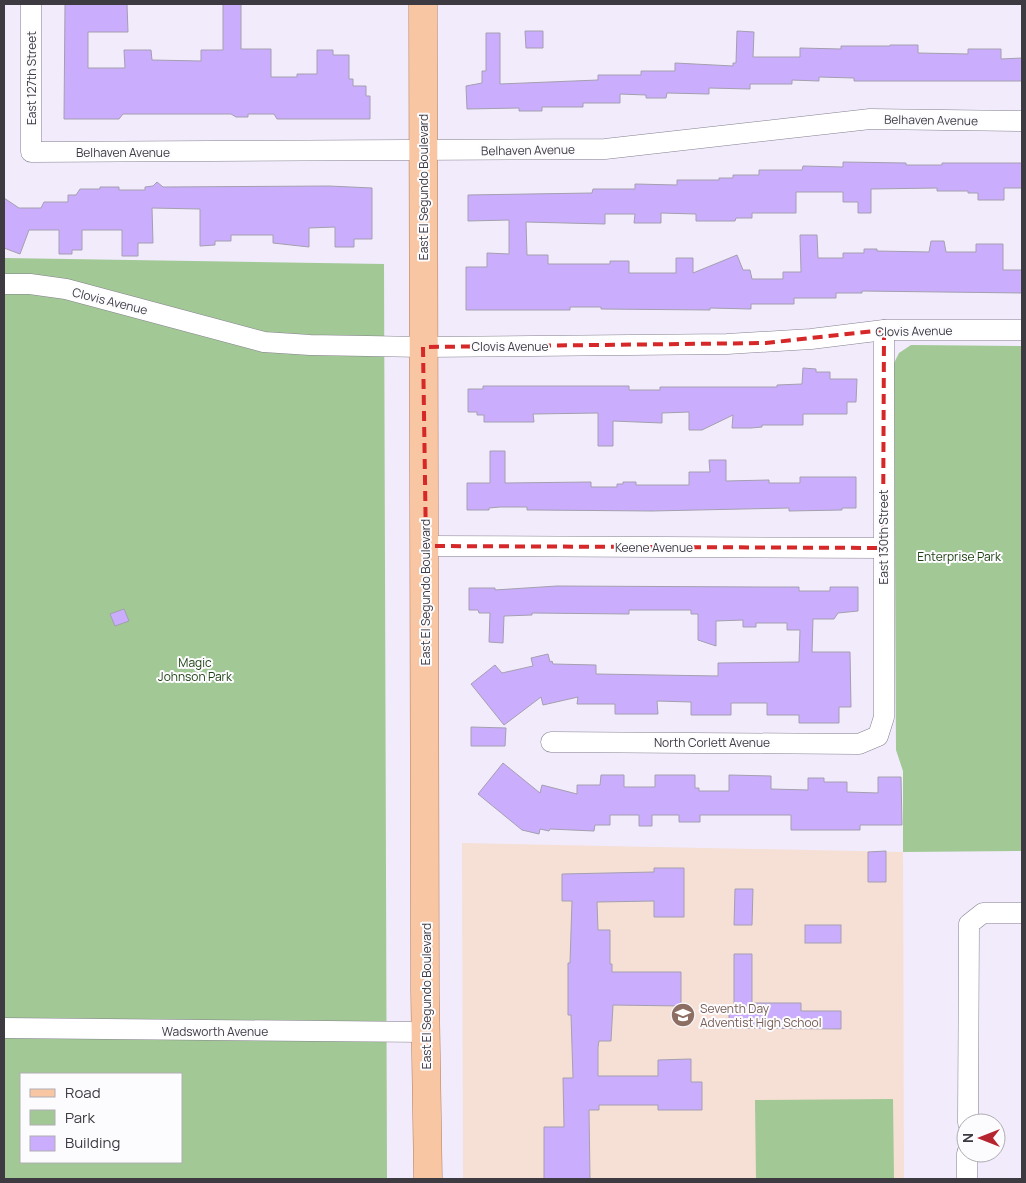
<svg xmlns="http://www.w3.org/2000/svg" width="1026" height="1183" font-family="Manrope,sans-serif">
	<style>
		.education { fill: #f6dfd4 }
		.green { fill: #a1c895; fill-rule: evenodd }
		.building { fill: #caaefd; stroke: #a49faf }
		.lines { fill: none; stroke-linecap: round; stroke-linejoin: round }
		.minor-casing { stroke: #85808f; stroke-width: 21 }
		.primary-casing { stroke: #b37d59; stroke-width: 29 }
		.minor { stroke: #fff; stroke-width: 20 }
		.primary { stroke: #f8c6a3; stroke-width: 28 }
		.marked { fill: none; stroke: #d62828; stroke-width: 4; stroke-dasharray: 10 6; stroke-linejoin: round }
		.labels { text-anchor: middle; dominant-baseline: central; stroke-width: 4; stroke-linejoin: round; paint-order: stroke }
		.street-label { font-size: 12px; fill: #3d3b41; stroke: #fcfbfe }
		.park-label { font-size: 12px; fill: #1b3f0e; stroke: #fcfbfe }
		.education-label { font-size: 12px; fill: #785e54; stroke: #fcfbfe; text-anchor: start }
	</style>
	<rect width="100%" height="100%" fill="#f1ebfc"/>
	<path class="education" d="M462,843L903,852L904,1179H463Z"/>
	<g class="green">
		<path d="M4,258L384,264L387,1179H4ZM21,1074H181V1162H21Z"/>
		<path d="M911,345L1022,346V851L903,852V771L896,750L894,363L899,353Z"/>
		<path d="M893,1099L894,1179H756L755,1100Z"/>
	</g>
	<g class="building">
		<path d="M65,4H127L128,32H88V68H125L124,50H151L152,60L201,61V50H223V4H241V49H271V77H297V74H317V50H333V55H349V79H353V86H366V96H370V119H277L274,114H248V117H236L231,114H123L119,119H64Z"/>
		<path d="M525,31H543V48H526Z"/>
		<path d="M737,31L754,32L753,57H800V48L841,49V46H890V45H918V53L968,54V49H1001V59L1022,58V81H854V78L819,77V81L792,80V84H750V89L709,88V94L667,93L666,98H646V95L620,94V103H583V107H542V111H519V108L467,109L466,86L482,83V71H486V33H500V84L598,80V75H641V71H675V63L733,66V63H736Z"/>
		<path d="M843,162L906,163V165H942V163H1022V188H1004V200H978V193H968V191H937V188L871,189V213H858V202H843V192H796V213H752V218H736L735,221H696V214L661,213V223H634L635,214H605V224L526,222L527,255H548V264H610V261H629V273H676V258H693V273L737,255L743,270H750L752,279H783V272H801L800,235H817L818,258H843V253H864V249H877V251L929,252L931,241H944L946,252H976V244H1003V270H1022V293L862,291V293H836V298H794V304H751V309L710,308V310L601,309V307H570V310H466V267H487V253L509,254V220L468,221V195L592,193L593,189H635V184L677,185V180H719V178H733V175H759V170H802L803,166L843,167Z"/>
		<path d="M157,182L163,187L329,186L372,188V239H354V247H335V227L309,228V247L273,243V235H231V241H215V245L200,246V209L152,208L153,243H138V256H122V230H82V250H72V254H59V230H29L20,254L4,248V198L19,208H41L44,202H68V195H76L80,189H100V187H119V190H145V187L153,186Z"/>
		<path d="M803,368L816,369V372H830V379H857L856,402H847V414H803V425H762V427L751,428H732L733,415L702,430H689V412L662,413V423L613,421V446H598V413L533,414L534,422H484V415H477V412H468V389H483V386H629V390H660V387H777V385L802,384Z"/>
		<path d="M490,451H505V483L591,482V487H617V484H623V482H636V485H689V472H710L709,460H726V481L769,480V483H800V477H856V508H842V510L789,511V508L652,511L536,510H527V507H500L489,508V510H467V483H490Z"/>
		<path d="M557,586L761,587H799V591H830V587H858V611L838,613L834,619H813L812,652H850L851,707H839V723H799V715H767V703H731V715H691V702L657,701L658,714H615V704H577L578,697L543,705L541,697L504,725L471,684L495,665L502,673L533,666L531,658L548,654L550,662L552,661L553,664L596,665V674L718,676V663L799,662L800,630H787V623H756V627H743V620L716,621V646L698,640V614H691V610H629V614L532,613V615L504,616L503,643L489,642L490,613H479L478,610H469V588H495V590Z"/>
		<path d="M124,609L129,621L115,626L110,614Z"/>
		<path d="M471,727L506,728L505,746H471Z"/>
		<path d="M503,763L540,793L542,785L577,794V785H600L601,775H624V787H655V775H695V788H699V791H729V775L771,776V789L808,790V778H824V782H847V792L878,793V777H901L902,825H860V830H791V815H700V822H679V815H652V826H639V815H610V825H595L594,831L550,829L549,831L540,829L539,834L522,830L478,794Z"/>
		<path d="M886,851V882H868V852Z"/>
		<path d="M654,868H684V917H654V901L597,902L598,930H610V964H612V972H681V1006L613,1005L611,1041H599L598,1047V1076H658V1060L691,1059V1082H702V1110H658V1105H599V1110H589L590,1179H544V1127H564L563,1078H573L571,1015H568V963H570L572,901H562V874L654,872Z"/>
		<path d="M735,889H753L752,925H734Z"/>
		<rect x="805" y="925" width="36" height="18"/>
		<path d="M734,954H752V1003H801V1011H841V1029L729,1028V1010H734Z"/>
	</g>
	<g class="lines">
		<g class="minor-casing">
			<g id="minor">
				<path d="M31,4V152L605,149L870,119L1022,121"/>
				<path d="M4,284H30L66,289L264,342L310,345L423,347L727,344L811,339L884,330H1022"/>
				<path d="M426,546L883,548"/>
				<path d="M551,742L859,744L878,736L884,717V330"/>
				<path d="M4,1028L425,1032"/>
				<path d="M968,1123L969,924L983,913H1022"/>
				<path d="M967,1179V1153"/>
			</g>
		</g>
		<g class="primary-casing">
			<path id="primary" d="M423,4L425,992L428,1179"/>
		</g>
		<use href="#minor" class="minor"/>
		<use href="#primary" class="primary"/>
	</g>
	<path class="marked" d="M884,330L883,548L426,546L423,347L766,343Z"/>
	<defs>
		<g id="school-disc" transform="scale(1.25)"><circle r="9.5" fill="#8d6e63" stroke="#fcfbfe"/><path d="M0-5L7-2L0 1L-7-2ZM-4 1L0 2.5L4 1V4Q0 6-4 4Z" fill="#fff"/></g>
	</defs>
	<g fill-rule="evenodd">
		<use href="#school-disc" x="683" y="1015"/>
	</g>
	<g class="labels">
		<g class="street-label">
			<text transform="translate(31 78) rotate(-90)">East 127th Street</text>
			<text transform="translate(931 120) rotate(1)">Belhaven Avenue</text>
			<text transform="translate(528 150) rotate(-1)">Belhaven Avenue</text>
			<text x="123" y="152">Belhaven Avenue</text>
			<text transform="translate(423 187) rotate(-90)">East El Segundo Boulevard</text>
			<text transform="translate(110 301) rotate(14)">Clovis Avenue</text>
			<text transform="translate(914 331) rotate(-1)">Clovis Avenue</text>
			<text x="510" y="346">Clovis Avenue</text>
			<text transform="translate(883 537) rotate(-90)">East 130th Street</text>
			<text x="654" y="547">Keene Avenue</text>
			<text transform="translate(425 592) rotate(-90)">East El Segundo Boulevard</text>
			<text x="712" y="742">North Corlett Avenue</text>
			<text transform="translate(426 996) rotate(-90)">East El Segundo Boulevard</text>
			<text x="215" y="1031">Wadsworth Avenue</text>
		</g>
		<g class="park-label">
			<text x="959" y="556">Enterprise Park</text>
			<text x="195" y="662">Magic<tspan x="195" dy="14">Johnson Park</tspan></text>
		</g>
		<g class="education-label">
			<text x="700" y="1008">Seventh Day<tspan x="700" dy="14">Adventist High School</tspan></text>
		</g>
	</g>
	<rect width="1026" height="1183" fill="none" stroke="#3d3b41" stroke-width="10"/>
	<rect x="20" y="1073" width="162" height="90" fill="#fcfbfe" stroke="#b0aeb2"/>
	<rect x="30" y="1089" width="25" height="8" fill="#f8c6a3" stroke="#b0aeb2"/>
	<text x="65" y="1098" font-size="15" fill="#3d3b41">Road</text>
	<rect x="30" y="1110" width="25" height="15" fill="#a1c895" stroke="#b0aeb2"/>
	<text x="65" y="1123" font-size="15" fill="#3d3b41">Park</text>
	<rect x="30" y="1136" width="25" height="15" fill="#caaefd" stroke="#b0aeb2"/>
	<text x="65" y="1148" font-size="15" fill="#3d3b41">Building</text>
	<g transform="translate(981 1138) rotate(270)"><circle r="24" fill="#fcfbfe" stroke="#b0aeb2"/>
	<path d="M0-4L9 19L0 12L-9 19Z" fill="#b6252f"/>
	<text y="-8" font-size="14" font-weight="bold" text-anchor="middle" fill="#3d3b41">N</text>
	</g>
</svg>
